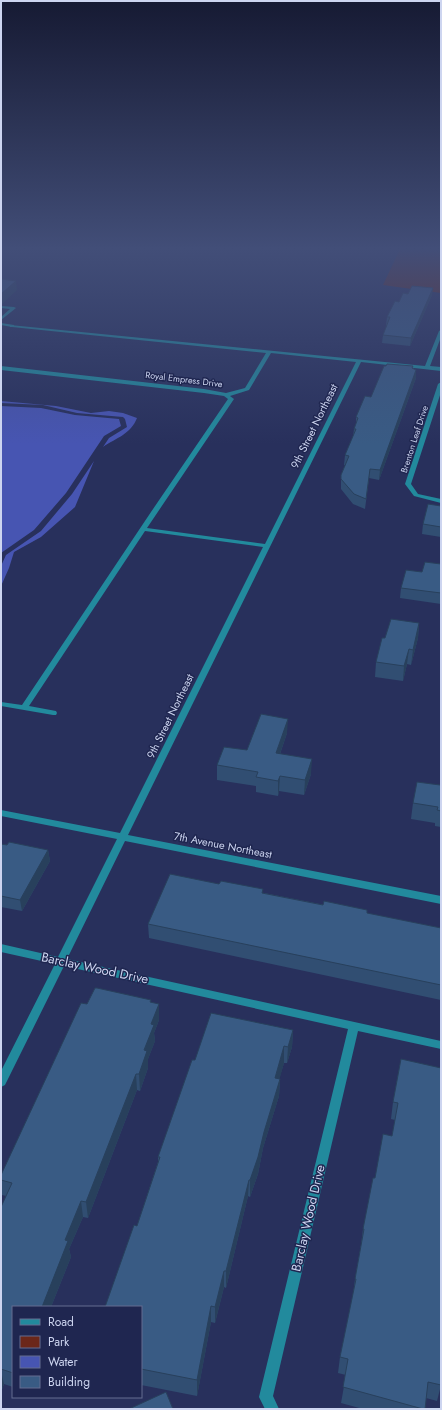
<svg xmlns="http://www.w3.org/2000/svg" width="442" height="1410" font-family="Jost,sans-serif">
	<style>
		.green { fill: #6b271a }
		.water { fill: #4755b2 }
		.lines { fill: none; stroke-linecap: round; stroke-linejoin: round }
		.lane { fill: #228a9d; fill-rule: evenodd }
		.street { fill: #228a9d; fill-rule: evenodd }
		.wall { fill: #314e72 }
		.shaded-wall { fill: #28405c }
		.building { fill: #395b84; stroke: #28405c }
		.labels { text-anchor: middle; dominant-baseline: central; stroke-width: 3; stroke-linejoin: round; paint-order: stroke }
		.far-street-label { font-size: 9px; fill: #cdd5f0; stroke: #1f2650 }
		.street-label { font-size: 11px; fill: #cdd5f0; stroke: #1f2650 }
		.near-street-label { font-size: 13px; fill: #cdd5f0; stroke: #1f2650 }
	</style>
	<rect width="100%" height="100%" fill="#28305c"/>
	<path class="green" d="M401,247H441V293L383,285Z"/>
	<g class="water">
		<path d="M1,401L56,406L91,413L109,411L123,413L137,418C131,434 116,438 103,447L109,438L127,427L125,419L123,417L77,413L43,405L1,403Z"/>
		<path d="M1,406L41,408L75,415L119,419L121,426L104,436L66,493L34,530L1,553Z"/>
		<path d="M94,461L75,507L41,537L14,552L9,568L1,586V566L6,555L41,531L72,494Z"/>
	</g>
	<g class="lines">
		<g class="lane">
			<path d="M1,306L14,307L16,308L1,320V317L10,309L1,308Z"/>
			<path d="M1,323L14,325V326L12,327L1,325Z"/>
		</g>
		<g class="street">
			<path d="M10,325L425,366L439,331L441,330V337L430,366L441,367V371L361,362L128,835L441,896V904L125,841L67,959L441,1041V1049L358,1031L273,1396L279,1409H265L259,1397L348,1029L64,966L5,1085L1,1087V1071L55,964L1,952V944L58,957L117,839L1,816V810L120,833L263,547L145,531L29,706L56,711L57,713L56,715H53L1,706V702L22,705L151,512L228,399L224,396L204,393L1,370V366L204,389L226,393L245,388L266,353L12,327H10ZM271,353L356,362L265,544L147,528L234,399L230,396L249,390Z"/>
			<path d="M441,382V392L411,484L418,494L441,499V503L414,496L405,484L438,384Z"/>
		</g>
	</g>
	<g class="wall">
		<path d="M432,295L410,346L382,343L383,335L387,325H386L387,317L399,302Z"/>
		<path d="M413,368L416,370V378L379,480L369,478L365,509L353,504L341,489V475L345,465H344L345,455L353,437L354,429L356,424V417L371,397Z"/>
		<path d="M441,506V537L422,534L423,524Z"/>
		<path d="M441,564V604L400,598L401,588L422,572Z"/>
		<path d="M419,623L418,638L411,665L407,664L403,681L375,677L376,662L385,638Z"/>
		<path d="M287,733L280,754L311,774L304,795L279,791L278,796L256,792V786L217,780V765Z"/>
		<path d="M441,781V827L435,826V823L411,819L413,803L440,785Z"/>
		<path d="M1,844L48,850L50,861L22,911L1,907Z"/>
		<path d="M219,884L441,928V1000L149,938L148,924Z"/>
		<path d="M151,1000V1002L159,1020L154,1033L155,1041L148,1059V1068L140,1091L137,1090L88,1218L83,1217L69,1249L71,1257L51,1307H13V1387L4,1384L1,1392V1207L6,1196L2,1195L1,1189V1175L87,1004Z"/>
		<path d="M293,1030L292,1047L287,1063H284L279,1079H280L279,1096L263,1148L258,1174L250,1197L248,1196L226,1288L224,1287L215,1323L211,1322L197,1396L141,1385V1307L137,1226L158,1162V1157L195,1060Z"/>
		<path d="M401,1059L441,1385L437,1401L426,1398L425,1409H363L341,1403L346,1375L338,1373L340,1357L353,1295L355,1279L361,1245L363,1229L375,1178L392,1136L395,1120L391,1119L393,1102Z"/>
	</g>
	<g class="shaded-wall">
		<path d="M16,281L17,290L1,305V294Z"/>
		<path d="M433,288L432,295L410,346L411,338Z"/>
		<path d="M416,370V378L379,480L380,470Z"/>
		<path d="M419,623L418,638L411,665L413,650Z"/>
		<path d="M409,649L407,664L403,681L404,666Z"/>
		<path d="M288,719L287,733L275,768L276,753Z"/>
		<path d="M312,759L311,774L304,795L305,780Z"/>
		<path d="M280,776L279,791L278,796V781Z"/>
		<path d="M48,850L50,861L22,911L20,900Z"/>
		<path d="M159,1004V1020L154,1033L155,1041L148,1059V1068L140,1091L139,1074L151,1024Z"/>
		<path d="M293,1030L292,1047L287,1063L288,1047Z"/>
		<path d="M284,1046V1063L275,1095V1078Z"/>
		<path d="M136,1074L137,1090L88,1218L86,1202Z"/>
		<path d="M280,1079L279,1096L263,1148L258,1174L250,1197V1180L264,1132Z"/>
		<path d="M249,1180L248,1196L226,1288V1271Z"/>
		<path d="M81,1201L83,1217L69,1249L71,1257L51,1307H42L65,1240Z"/>
		<path d="M224,1271V1287L215,1323V1307Z"/>
		<path d="M211,1306V1322L197,1396V1380Z"/>
		<path d="M1,1371L4,1384L1,1392Z"/>
	</g>
	<g class="building">
		<path d="M1,279L16,281L1,294Z"/>
		<path d="M412,286L433,288L411,338L383,335L390,317H387L395,301L399,302L403,293L408,294Z"/>
		<path d="M387,364L413,366L412,368L416,370L380,470L370,469L366,499L354,494L341,479V475L349,456L345,455L356,429H354L358,418L356,417L365,396L371,397L384,366H386Z"/>
		<path d="M428,504L441,506V527L423,524Z"/>
		<path d="M425,562L441,564V593L401,588L406,570L422,572Z"/>
		<path d="M391,619L419,623L413,650L409,649L404,666L376,662L382,638H385Z"/>
		<path d="M261,714L288,719L276,753L312,759L305,780L280,776L278,781L256,777L258,772L217,765L224,747L247,750Z"/>
		<path d="M441,781V811L437,810L438,807L413,803L417,782L440,785Z"/>
		<path d="M9,842L48,850L20,900L1,896V844L7,845Z"/>
		<path d="M170,874L219,884L221,881L263,889L262,893L323,905L324,901L367,910V913L441,928V985L148,924Z"/>
		<path d="M95,988H97L151,1000L150,1002L159,1004L151,1024L154,1025L144,1050L147,1051L139,1074H136L86,1202L81,1201L65,1240L68,1241L42,1307H13V1373L1,1369V1207L12,1183L1,1180V1175L81,1003L87,1004Z"/>
		<path d="M211,1013L293,1030L288,1047L284,1046L275,1078L280,1079L264,1132L258,1157L250,1180H249L226,1271H224L215,1307L211,1306L197,1380L141,1369V1307H105L134,1225L137,1226L160,1157H158L192,1060H195Z"/>
		<path d="M401,1059L441,1068V1385L428,1382L425,1409H423L343,1387L348,1359L340,1357L356,1279H355L364,1229H363L373,1178H375L383,1134L392,1136L398,1103L393,1102Z"/>
		<path d="M166,1392L173,1409H129Z"/>
	</g>
	<linearGradient id="sky" x2="0" y2="1"><stop stop-color="#161a33"/><stop offset="0.56" stop-color="#424e78"/><stop offset="1" stop-color="#424e78" stop-opacity="0"/></linearGradient>
	<rect width="442" height="444" fill="url(#sky)"/>
	<g class="labels">
		<g class="far-street-label">
			<text transform="translate(184 379) rotate(7)">Royal Empress Drive</text>
			<text transform="translate(414 439) rotate(-72)">Brenton Leaf Drive</text>
		</g>
		<g class="street-label">
			<text transform="translate(314 426) rotate(-64)">9th Street Northeast</text>
			<text transform="translate(170 716) rotate(-64)">9th Street Northeast</text>
			<text transform="translate(223 845) rotate(11)">7th Avenue Northeast</text>
		</g>
		<g class="near-street-label">
			<text transform="translate(95 968) rotate(12)">Barclay Wood Drive</text>
			<text transform="translate(308 1218) rotate(-77)">Barclay Wood Drive</text>
		</g>
	</g>
	<rect width="442" height="1410" fill="none" stroke="#cdd5f0" stroke-width="4"/>
	<rect x="12" y="1306" width="130" height="92" fill="#1f2650" stroke="#656c90"/>
	<rect x="20" y="1319" width="20" height="6" fill="#228a9d" stroke="#656c90"/>
	<text x="48" y="1326" font-size="12" fill="#cdd5f0">Road</text>
	<rect x="20" y="1336" width="20" height="12" fill="#6b271a" stroke="#656c90"/>
	<text x="48" y="1346" font-size="12" fill="#cdd5f0">Park</text>
	<rect x="20" y="1356" width="20" height="12" fill="#4755b2" stroke="#656c90"/>
	<text x="48" y="1366" font-size="12" fill="#cdd5f0">Water</text>
	<rect x="20" y="1376" width="20" height="12" fill="#395b84" stroke="#656c90"/>
	<text x="48" y="1386" font-size="12" fill="#cdd5f0">Building</text>
</svg>
